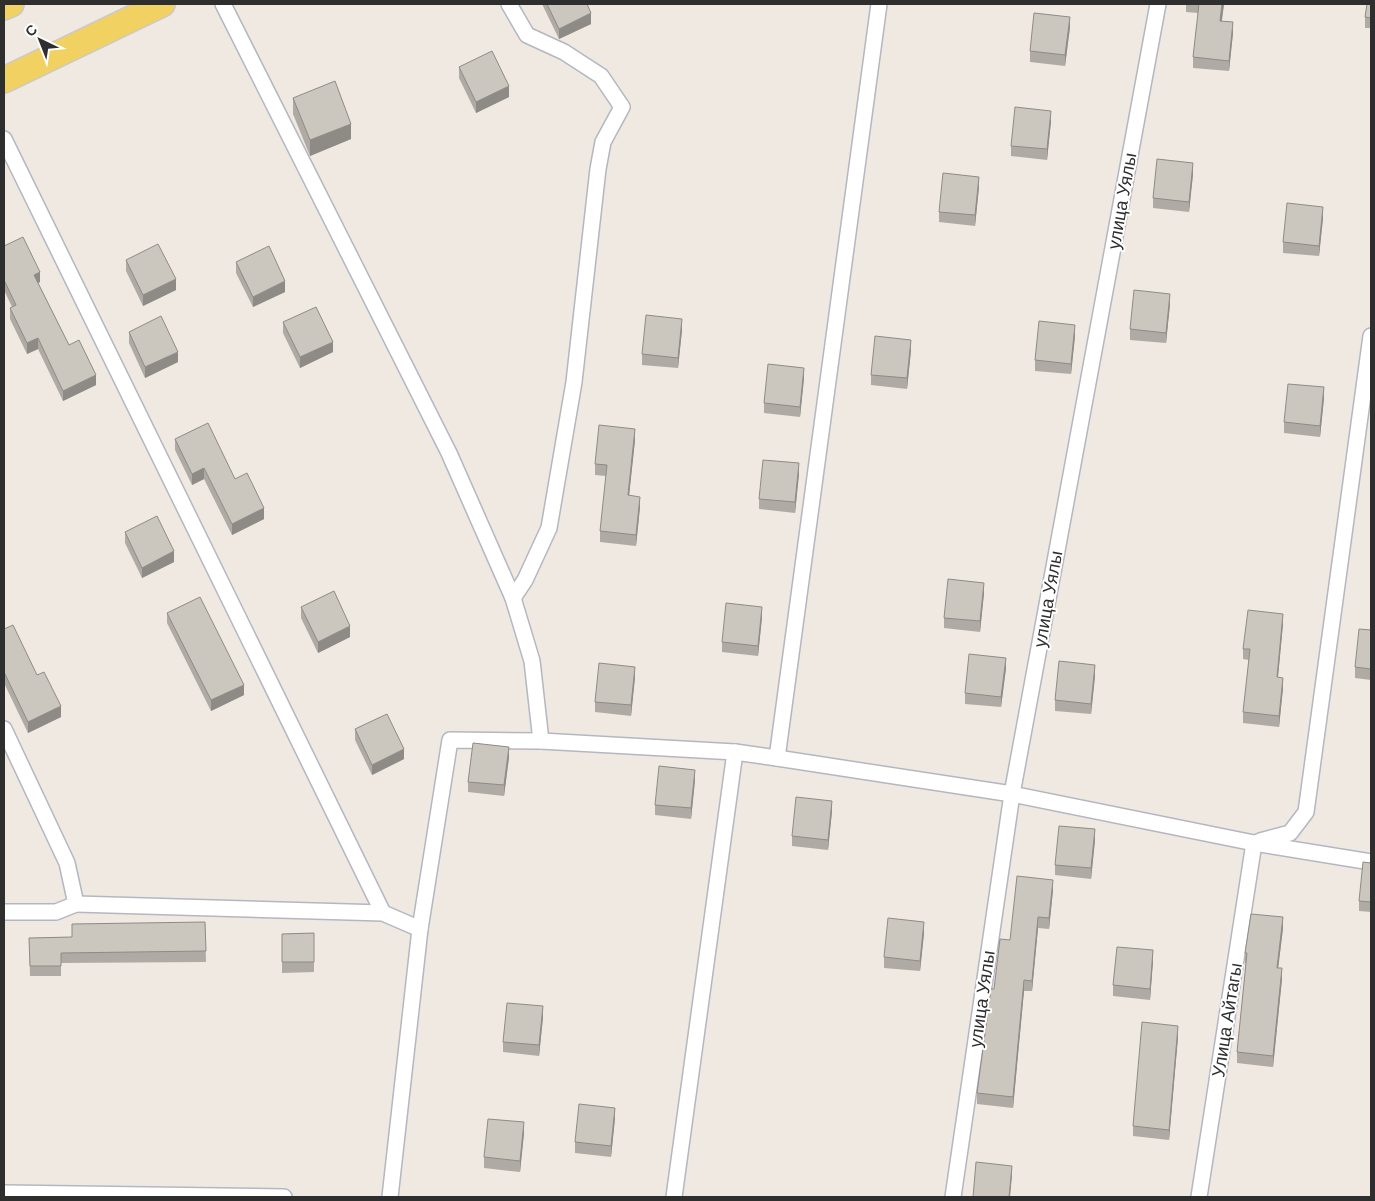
<svg xmlns="http://www.w3.org/2000/svg" width="1375" height="1201" font-family="'DM Sans',sans-serif">
	<style>
		.lines { fill: none; stroke-linecap: round; stroke-linejoin: round }
		.minor-casing { stroke: #b4b7c1; stroke-width: 18 }
		.primary-casing { stroke: #c9c9c9; stroke-width: 28 }
		.minor { stroke: #fff; stroke-width: 15 }
		.primary { stroke: #f2d163; stroke-width: 25 }
		.wall { fill: #afaba4 }
		.shaded-wall { fill: #8e8b86 }
		.building { fill: #cbc7bf; stroke: #8e8b86 }
		.labels { text-anchor: middle; dominant-baseline: central; stroke-width: 4; stroke-linejoin: round; paint-order: stroke }
		.street-label { font-size: 18px; fill: #2e2e2e; stroke: #fff }
	</style>
	<rect width="100%" height="100%" fill="#efe9e1"/>
	<g class="lines">
		<g class="minor-casing">
			<g id="minor">
				<path d="M223,4L449,453L513,598L532,661L541,741"/>
				<path d="M509,4L527,35L564,52L601,76L622,107L603,142L598,169L574,382L549,528L525,580L513,598"/>
				<path d="M4,139L383,913"/>
				<path d="M4,729L67,863L76,904L56,912H4"/>
				<path d="M777,758L879,4"/>
				<path d="M1260,841L1290,833L1306,812L1371,336"/>
				<path d="M76,904L383,913L420,929"/>
				<path d="M4,1193L284,1197"/>
				<path d="M390,1197L420,929L450,740L541,741L735,752L777,758L1012,794L1254,843L1371,862"/>
				<path d="M674,1197L735,752"/>
				<path d="M953,1197L1012,794L1158,4"/>
				<path d="M1199,1197L1254,843"/>
			</g>
		</g>
		<g class="primary-casing">
			<g id="primary">
				<path d="M4,7L11,4"/>
				<path d="M4,80L162,4"/>
			</g>
		</g>
		<use href="#minor" class="minor"/>
		<use href="#primary" class="primary"/>
	</g>
	<g class="wall">
		<path d="M542,4H587L591,24L559,39Z"/>
		<path d="M1186,4H1224L1222,21L1233,33L1229,71L1193,68V57L1198,13L1186,12Z"/>
		<path d="M1371,4V28H1365V17Z"/>
		<path d="M1070,27L1065,66L1030,62V51Z"/>
		<path d="M459,67L509,97L476,113L459,78Z"/>
		<path d="M293,98L351,139L310,156L293,114Z"/>
		<path d="M1051,121L1047,160L1011,156V146Z"/>
		<path d="M1193,174L1189,212L1153,208V198Z"/>
		<path d="M979,187L975,226L939,222V212Z"/>
		<path d="M1323,218L1319,256L1283,253V242Z"/>
		<path d="M4,246L40,282L38,283L69,345L96,385L63,401L38,349L27,354L10,319V308L12,307L4,290Z"/>
		<path d="M126,260L176,290L143,306L126,271Z"/>
		<path d="M236,262L285,292L253,307L236,273Z"/>
		<path d="M1170,304L1166,343L1130,340V329Z"/>
		<path d="M283,322L333,352L300,368L283,333Z"/>
		<path d="M682,330L678,368L642,365V354Z"/>
		<path d="M129,332L178,362L145,378L129,343Z"/>
		<path d="M1075,336L1071,374L1035,371V360Z"/>
		<path d="M911,350L907,389L871,385V375Z"/>
		<path d="M804,378L800,417L764,413V403Z"/>
		<path d="M1324,398L1320,437L1284,433V422Z"/>
		<path d="M175,439L235,479L264,519L232,535L204,479L192,485L175,450Z"/>
		<path d="M635,440L629,495L640,507L636,546L600,542V531L606,476L595,475V464Z"/>
		<path d="M799,474L795,513L759,509V499Z"/>
		<path d="M125,532L174,562L142,578L125,543Z"/>
		<path d="M984,593L980,632L944,628V618Z"/>
		<path d="M301,607L350,637L318,653L301,618Z"/>
		<path d="M167,613L244,695L211,711L167,623Z"/>
		<path d="M762,617L758,656L722,652V642Z"/>
		<path d="M1283,624L1278,677L1283,688L1279,727L1243,723V712L1249,660L1243,659V649Z"/>
		<path d="M4,629L37,675L61,717L28,733L4,683Z"/>
		<path d="M1371,630V680L1355,678V667Z"/>
		<path d="M1006,668L1001,707L965,704V693Z"/>
		<path d="M1095,676L1091,714L1055,711V700Z"/>
		<path d="M635,677L631,716L595,712V702Z"/>
		<path d="M355,729L404,759L372,775L355,740Z"/>
		<path d="M509,757L504,796L468,792V782Z"/>
		<path d="M695,780L691,819L655,815V805Z"/>
		<path d="M832,811L828,850L792,846V836Z"/>
		<path d="M1095,840L1091,879L1055,875V865Z"/>
		<path d="M1371,863V912L1359,911V901Z"/>
		<path d="M1053,890L1049,929L1038,928L1032,991H1024L1013,1108L977,1104V1093L994,989L1010,940Z"/>
		<path d="M205,922L206,962L61,963V976H30L29,938L72,937Z"/>
		<path d="M1283,928L1278,968L1282,979L1273,1067L1237,1063V1052L1246,963H1245V953Z"/>
		<path d="M314,933V972L282,973V934Z"/>
		<path d="M924,933L920,971L884,968V957Z"/>
		<path d="M1153,961L1150,1000L1113,996V985Z"/>
		<path d="M543,1017L539,1056L503,1052V1042Z"/>
		<path d="M1178,1037L1169,1140L1133,1136V1126Z"/>
		<path d="M615,1118L611,1157L575,1153V1142Z"/>
		<path d="M524,1133L520,1172L484,1168V1157Z"/>
	</g>
	<g class="shaded-wall">
		<path d="M1222,4H1224L1220,31V21Z"/>
		<path d="M591,13V24L559,39V29Z"/>
		<path d="M1070,17V27L1065,66V55Z"/>
		<path d="M1233,22V33L1229,71V61Z"/>
		<path d="M509,86V97L476,113V102Z"/>
		<path d="M1051,111V121L1047,160V149Z"/>
		<path d="M351,124V139L310,156V140Z"/>
		<path d="M1193,163V174L1189,212V202Z"/>
		<path d="M979,177V187L975,226V215Z"/>
		<path d="M1323,207V218L1319,256V246Z"/>
		<path d="M40,272V282L34,285V275Z"/>
		<path d="M176,279V290L143,306V295Z"/>
		<path d="M285,281V292L253,307V297Z"/>
		<path d="M1170,294V304L1166,343V333Z"/>
		<path d="M682,319V330L678,368V358Z"/>
		<path d="M1075,325V336L1071,374V364Z"/>
		<path d="M38,338V349L27,354V343Z"/>
		<path d="M911,340V350L907,389V378Z"/>
		<path d="M333,342V352L300,368V357Z"/>
		<path d="M178,352V362L145,378V367Z"/>
		<path d="M804,368V378L800,417V407Z"/>
		<path d="M96,375V385L63,401V391Z"/>
		<path d="M1324,387V398L1320,437V426Z"/>
		<path d="M635,429V440L628,506V495Z"/>
		<path d="M799,463V474L795,513V502Z"/>
		<path d="M204,468V479L192,485V474Z"/>
		<path d="M640,497V507L636,546V535Z"/>
		<path d="M264,508V519L232,535V524Z"/>
		<path d="M174,551V562L142,578V568Z"/>
		<path d="M984,583V593L980,632V621Z"/>
		<path d="M762,607V617L758,656V646Z"/>
		<path d="M1283,614V624L1277,687V677Z"/>
		<path d="M350,626V637L318,653V642Z"/>
		<path d="M1006,658V668L1001,707V697Z"/>
		<path d="M1095,665V676L1091,714V704Z"/>
		<path d="M635,667V677L631,716V705Z"/>
		<path d="M1283,678V688L1279,727V716Z"/>
		<path d="M244,685V695L211,711V700Z"/>
		<path d="M61,706V717L28,733V722Z"/>
		<path d="M509,747V757L504,796V785Z"/>
		<path d="M404,749V759L372,775V765Z"/>
		<path d="M695,770V780L691,819V808Z"/>
		<path d="M832,801V811L828,850V840Z"/>
		<path d="M1095,829V840L1091,879V868Z"/>
		<path d="M1053,880V890L1049,929V918Z"/>
		<path d="M1038,917V928L1032,991V981Z"/>
		<path d="M1283,917V928L1277,978V968Z"/>
		<path d="M924,922V933L920,971V961Z"/>
		<path d="M1153,950V961L1150,1000V989Z"/>
		<path d="M1282,968V979L1273,1067V1056Z"/>
		<path d="M1024,980V991L1013,1108V1097Z"/>
		<path d="M543,1006V1017L539,1056V1045Z"/>
		<path d="M1178,1026V1037L1169,1140V1130Z"/>
		<path d="M615,1108V1118L611,1157V1146Z"/>
		<path d="M524,1122V1133L520,1172V1161Z"/>
		<path d="M1012,1166V1176L1010,1197H1009Z"/>
	</g>
	<g class="building">
		<path d="M547,4H587L591,13L559,29Z"/>
		<path d="M1199,4H1222L1220,21L1233,22L1229,61L1193,57Z"/>
		<path d="M1367,4H1371V18L1365,17Z"/>
		<path d="M1034,13L1070,17L1065,55L1030,51Z"/>
		<path d="M492,51L509,86L476,102L459,67Z"/>
		<path d="M335,81L351,124L310,140L293,98Z"/>
		<path d="M1015,107L1051,111L1047,149L1011,146Z"/>
		<path d="M1157,159L1193,163L1189,202L1153,198Z"/>
		<path d="M943,173L979,177L975,215L939,212Z"/>
		<path d="M1287,203L1323,207L1319,246L1283,242Z"/>
		<path d="M23,237L40,272L34,275L69,345L79,340L96,375L63,391L38,338L27,343L10,308L16,305L4,280V246Z"/>
		<path d="M158,244L176,279L143,295L126,260Z"/>
		<path d="M269,246L285,281L253,297L236,262Z"/>
		<path d="M1134,290L1170,294L1166,333L1130,329Z"/>
		<path d="M316,307L333,342L300,357L283,322Z"/>
		<path d="M646,315L682,319L678,358L642,354Z"/>
		<path d="M161,316L178,352L145,367L129,332Z"/>
		<path d="M1039,321L1075,325L1071,364L1035,360Z"/>
		<path d="M875,336L911,340L907,378L871,375Z"/>
		<path d="M768,364L804,368L800,407L764,403Z"/>
		<path d="M1288,384L1324,387L1320,426L1284,422Z"/>
		<path d="M208,423L235,479L247,473L264,508L232,524L204,468L192,474L175,439Z"/>
		<path d="M599,425L635,429L628,495L640,497L636,535L600,531L607,465L595,464Z"/>
		<path d="M763,460L799,463L795,502L759,499Z"/>
		<path d="M157,516L174,551L142,568L125,532Z"/>
		<path d="M948,579L984,583L980,621L944,618Z"/>
		<path d="M334,591L350,626L318,642L301,607Z"/>
		<path d="M200,597L244,685L211,700L167,613Z"/>
		<path d="M726,603L762,607L758,646L722,642Z"/>
		<path d="M1248,610L1283,614L1277,677L1283,678L1279,716L1243,712L1250,649H1243Z"/>
		<path d="M13,625L37,675L44,672L61,706L28,722L4,672V629Z"/>
		<path d="M1359,629L1371,630V669L1355,667Z"/>
		<path d="M969,654L1006,658L1001,697L965,693Z"/>
		<path d="M1059,661L1095,665L1091,704L1055,700Z"/>
		<path d="M599,663L635,667L631,705L595,702Z"/>
		<path d="M387,714L404,749L372,765L355,729Z"/>
		<path d="M473,743L509,747L504,785L468,782Z"/>
		<path d="M659,766L695,770L691,808L655,805Z"/>
		<path d="M796,797L832,801L828,840L792,836Z"/>
		<path d="M1059,826L1095,829L1091,868L1055,865Z"/>
		<path d="M1363,862L1371,863V902L1359,901Z"/>
		<path d="M1017,876L1053,880L1049,918L1038,917L1032,981L1024,980L1013,1097L977,1093L991,989H994L1000,939L1010,940Z"/>
		<path d="M1251,914L1283,917L1277,968H1282L1273,1056L1237,1052L1247,953H1245Z"/>
		<path d="M888,918L924,922L920,961L884,957Z"/>
		<path d="M205,922L206,951L61,953V966H30L29,938L72,937V924Z"/>
		<path d="M314,933V962H282V934Z"/>
		<path d="M1117,947L1153,950L1150,989L1113,985Z"/>
		<path d="M507,1003L543,1006L539,1045L503,1042Z"/>
		<path d="M1142,1022L1178,1026L1169,1130L1133,1126Z"/>
		<path d="M579,1104L615,1108L611,1146L575,1142Z"/>
		<path d="M488,1119L524,1122L520,1161L484,1157Z"/>
		<path d="M976,1162L1012,1166L1009,1197H973Z"/>
	</g>
	<g class="labels">
		<g class="street-label">
			<text transform="translate(1122 201) rotate(-80)">улица Уялы</text>
			<text transform="translate(1048 599) rotate(-80)">улица Уялы</text>
			<text transform="translate(982 999) rotate(-82)">улица Уялы</text>
			<text transform="translate(1227 1020) rotate(-81)">Улица Айтагы</text>
		</g>
	</g>
	<rect width="1375" height="1201" fill="none" stroke="#2e2e2e" stroke-width="10"/>
	<g transform="translate(40 40) rotate(317)" stroke="#ffffff" stroke-width="4" paint-order="stroke">
	<path d="M0-4L9 19L0 12L-9 19Z" fill="#2e2e2e"/>
	<text y="-8" font-size="14" font-weight="bold" text-anchor="middle" fill="#2e2e2e">С</text>
	</g>
</svg>
